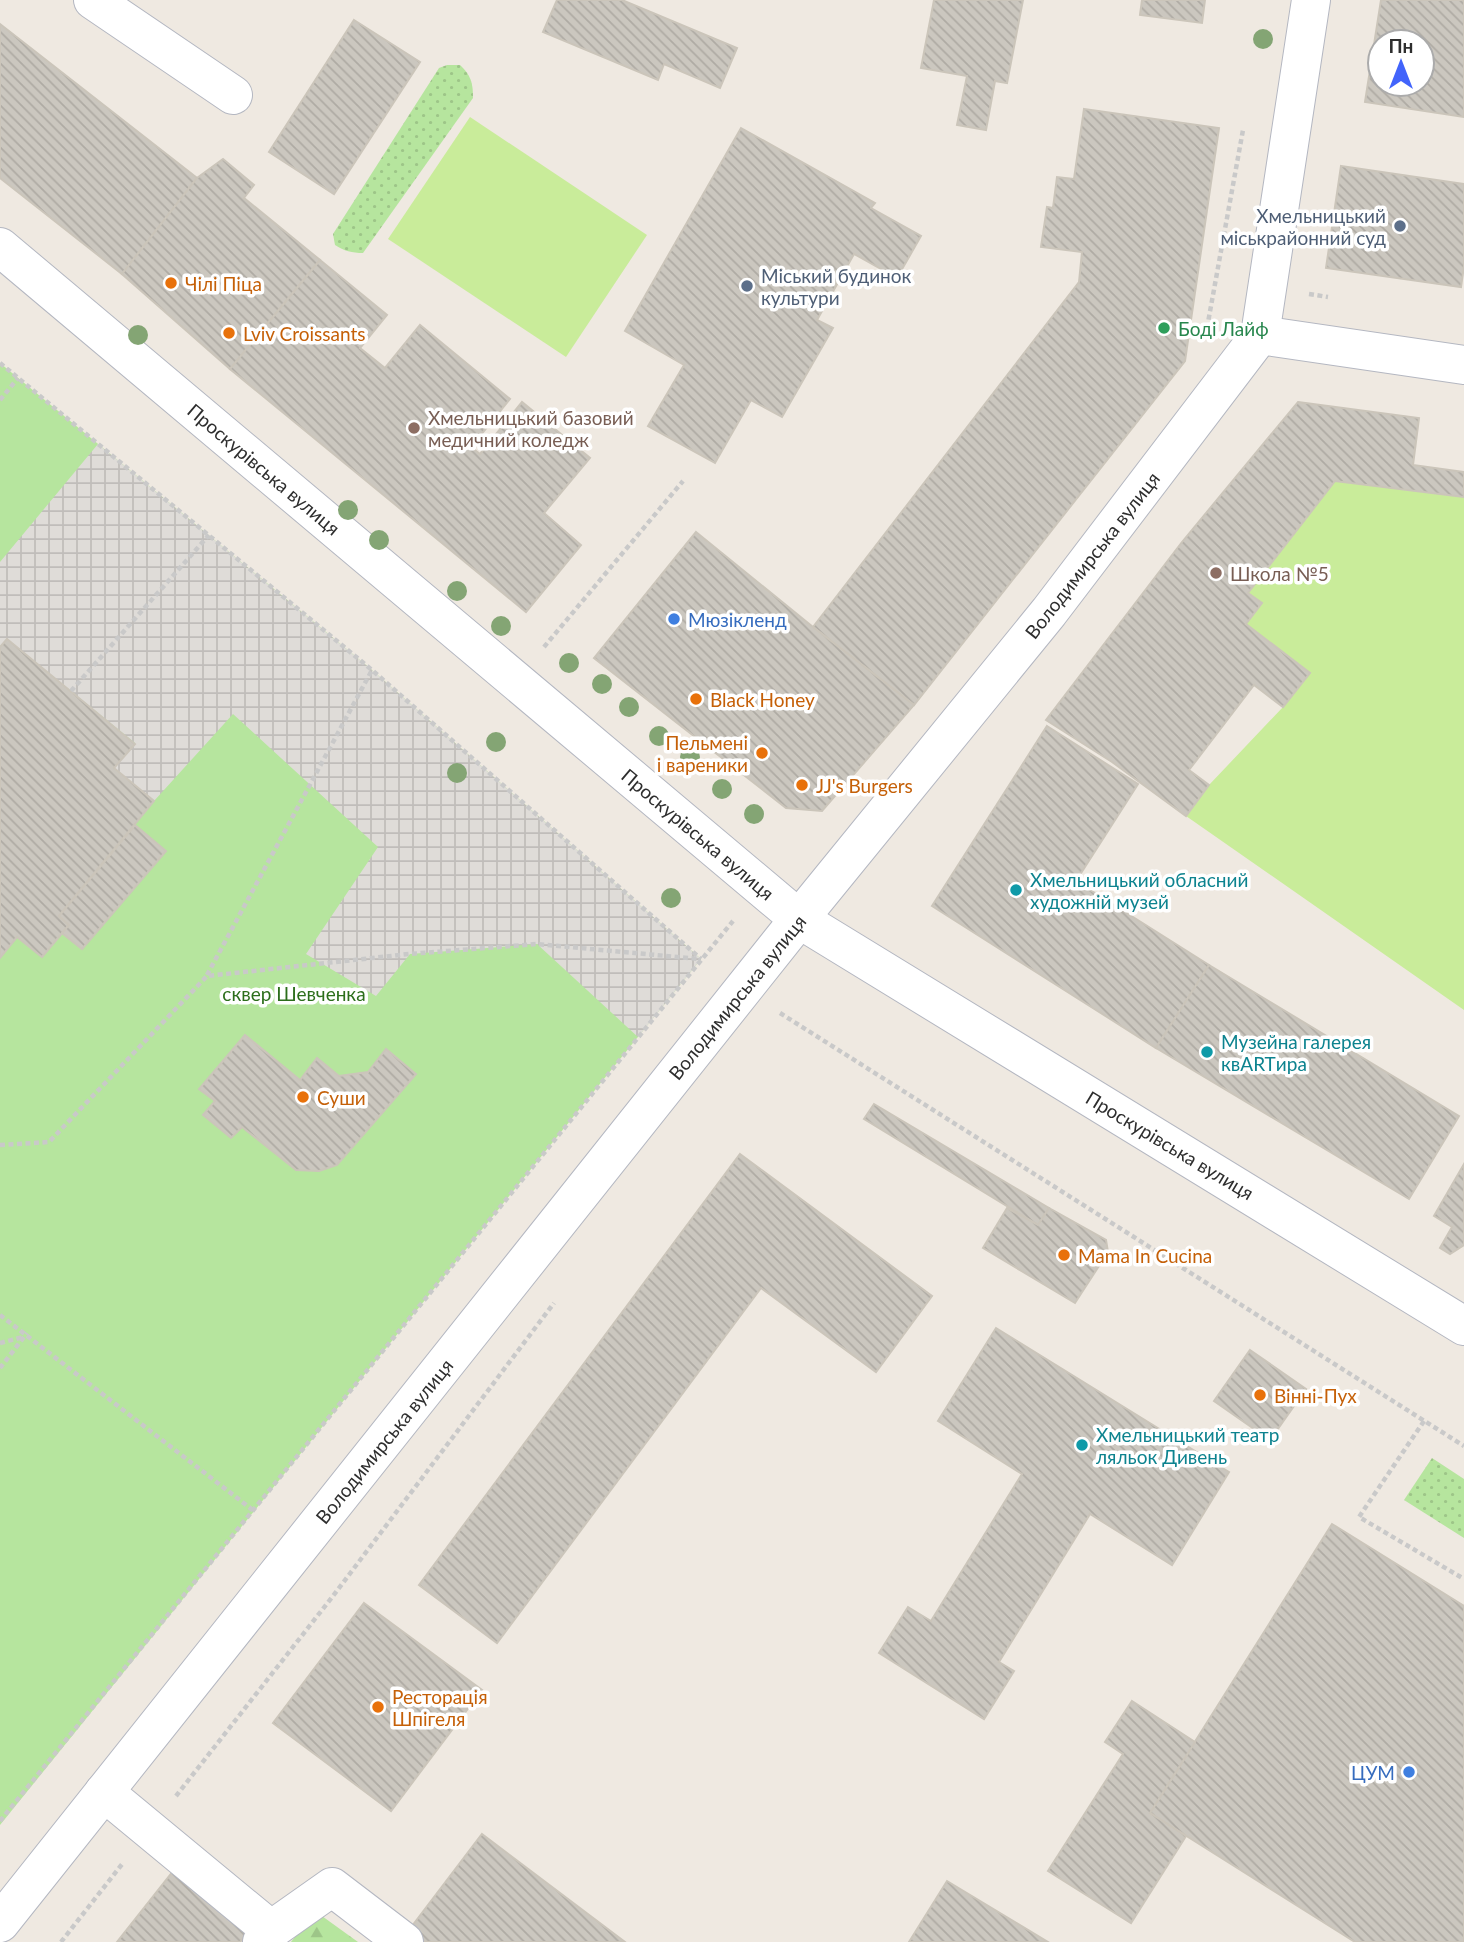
<svg xmlns="http://www.w3.org/2000/svg" width="1464" height="1942" font-family="Lato,sans-serif">
	<style>
		.grass { fill: url(#grass-dots) }
		.forest { fill: url(#forest-firs) }
		.park { fill: #b6e59e }
		.pitch { fill: #c9ec9a }
		.plaza { fill: url(#plaza-grid) }
		.building { fill: url(#building-back-hatch); stroke: #cbc5ba; stroke-width: 2; fill-rule: evenodd }
		.lines { fill: none; stroke-linecap: round; stroke-linejoin: round }
		.minor-casing { stroke: #b4b7c1; stroke-width: 40 }
		.path { stroke: #c9c9c9; stroke-width: 4.5; stroke-dasharray: 5 3.5; stroke-linecap: butt }
		.minor { stroke: #fff; stroke-width: 38 }
		.tree { fill: #84a574 }
		.service-dot { fill: #5c6f8a; stroke: #fff; stroke-width: 2.5 }
		.food-dot { fill: #e8710a; stroke: #fff; stroke-width: 2.5 }
		.leisure-dot { fill: #2e9e5b; stroke: #fff; stroke-width: 2.5 }
		.education-dot { fill: #8d6e63; stroke: #fff; stroke-width: 2.5 }
		.shop-dot { fill: #3f7fe0; stroke: #fff; stroke-width: 2.5 }
		.culture-dot { fill: #0f9aa8; stroke: #fff; stroke-width: 2.5 }
		.labels { text-anchor: middle; dominant-baseline: central; stroke-width: 7; stroke-linejoin: round; paint-order: stroke }
		.service-label { font-size: 19px; fill: #4e5e75; stroke: #fff; text-anchor: end }
		.food-label { font-size: 19px; fill: #c56008; stroke: #fff; text-anchor: start }
		.leisure-label { font-size: 19px; fill: #27864d; stroke: #fff; text-anchor: start }
		.education-label { font-size: 19px; fill: #785e54; stroke: #fff; text-anchor: start }
		.street-label { font-size: 19px; fill: #2e2e2e; stroke: #fff }
		.shop-label { font-size: 19px; fill: #366cbe; stroke: #fff; text-anchor: start }
		.culture-label { font-size: 19px; fill: #0d838f; stroke: #fff; text-anchor: start }
		.park-label { font-size: 19px; fill: #2c6e1b; stroke: #fff }
	</style>
	<defs>
		<pattern id="grass-dots" width="8" height="8" patternUnits="userSpaceOnUse" patternTransform="scale(1.75)"><rect width="8" height="8" fill="#b6e59e"/><path d="M2 2h.1M6 6h.1" fill="none" stroke="#9dc588" stroke-width="1.8" stroke-linecap="round"/></pattern>
		<pattern id="forest-firs" width="22" height="20" patternUnits="userSpaceOnUse" patternTransform="scale(1.75)"><rect width="22" height="20" fill="#b6e59e"/><path d="M5 1l3.5 6h-7zM16 11l3.5 6h-7z" fill="#9dc588"/></pattern>
		<pattern id="plaza-grid" width="8" height="8" patternUnits="userSpaceOnUse" patternTransform="scale(1.75)"><rect width="8" height="8" fill="#dfdcd8"/><path d="M0 4h8M4 0v8" fill="none" stroke="#c0bdba"/></pattern>
		<pattern id="building-back-hatch" width="6" height="6" patternUnits="userSpaceOnUse" patternTransform="scale(1.75)"><rect width="6" height="6" fill="#cbc7bf"/><path d="M-1 5l2 2M0 0l6 6M5-1l2 2" fill="none" stroke="#afaba4"/></pattern>
	</defs>
	<rect width="100%" height="100%" fill="#efe9e1"/>
	<g class="grass">
		<path d="M447,65H460C471,75 473,83 473,98L363,253C352,253 344,251 335,245L333,234L439,68Z"/>
		<path d="M1432,1458L1464,1479V1538L1404,1500Z"/>
	</g>
	<path class="forest" d="M315,1911L358,1942H291Z"/>
	<path class="park" d="M0,363L372,670L701,959L0,1825Z"/>
	<g class="pitch">
		<path d="M470,117L647,235L566,357L388,239Z"/>
		<path d="M1335,481L1464,497V1010L1186,816L1209,785L1283,707L1310,673L1246,624L1262,603L1248,593Z"/>
	</g>
	<path class="plaza" d="M98,444L372,670L701,959L638,1037L537,944L410,954L376,996L306,954L378,847L233,714L154,801L114,768L135,743L7,639L0,646V562Z"/>
	<g class="building">
		<path d="M557,0H622L737,48L720,88L664,64L658,80L543,32Z"/>
		<path d="M934,0H1023L1007,83L995,81L986,130L957,125L967,76L921,68Z"/>
		<path d="M1142,0H1205L1202,23L1140,15Z"/>
		<path d="M1381,0H1464V117L1365,102ZM1380,42H1422V84H1380Z"/>
		<path d="M354,20L420,62L334,194L269,152Z"/>
		<path d="M0,24L197,178L122,274L0,178Z"/>
		<path d="M1084,109L1219,128L1185,361L914,705L813,627L1079,282L1082,252L1041,247L1047,207L1053,208L1057,177L1074,179Z"/>
		<path d="M741,128L875,203L871,208L921,236L897,278L854,254L817,320L833,328L782,417L751,400L715,463L648,426L684,365L625,331Z"/>
		<path d="M223,159L254,185L244,198L320,260L230,369L122,274L197,178Z"/>
		<path d="M1341,166L1464,184V266L1461,287L1326,268Z"/>
		<path d="M320,260L387,315L360,348L385,368L420,325L510,399L471,447L480,454L522,402L590,458L544,513L581,545L526,612L230,369Z"/>
		<path d="M1298,402L1419,418L1413,465L1464,472V497L1335,481L1248,593L1262,603L1246,624L1310,673L1283,707L1254,685L1189,770L1209,785L1186,816L1112,762L1046,720L1182,542Z"/>
		<path d="M696,532L813,627L914,705L822,811L786,808L594,658Z"/>
		<path d="M7,639L135,744L114,768L154,801L59,916L69,925L42,957L17,937L0,958V647Z"/>
		<path d="M1047,726L1138,784L1076,881L1209,965L1156,1048L932,906Z"/>
		<path d="M135,825L166,851L82,949L62,933L69,925L59,916Z"/>
		<path d="M1209,965L1459,1116L1409,1199L1156,1048Z"/>
		<path d="M245,1035L300,1080L317,1058L339,1076L368,1072L386,1049L416,1074L337,1165L319,1171L296,1170L242,1127L231,1138L203,1115L215,1101L199,1089Z"/>
		<path d="M874,1104L1049,1208L1038,1225L864,1119Z"/>
		<path d="M740,1154L932,1296L876,1372L761,1288L497,1643L419,1585Z"/>
		<path d="M1464,1164V1245L1450,1254L1440,1248L1452,1227L1434,1216Z"/>
		<path d="M1007,1208L1038,1225L1049,1208L1106,1240L1108,1252L1075,1303L983,1248Z"/>
		<path d="M996,1328L1229,1472L1172,1565L1090,1514L999,1662L1014,1671L984,1719L879,1653L908,1607L931,1621L1022,1474L938,1421Z"/>
		<path d="M1250,1350L1306,1389L1270,1440L1214,1401Z"/>
		<path d="M1332,1524L1464,1606V1942H1355L1150,1813Z"/>
		<path d="M364,1603L482,1690L391,1811L273,1723Z"/>
		<path d="M1132,1701L1195,1742L1150,1813L1186,1836L1131,1923L1048,1871L1123,1754L1105,1742Z"/>
		<path d="M482,1834L625,1942H426L409,1930Z"/>
		<path d="M174,1870L247,1934L240,1942H117Z"/>
		<path d="M947,1881L1048,1942H909Z"/>
	</g>
	<g class="lines">
		<g class="minor-casing">
			<g id="minor">
				<path d="M93,0L233,95"/>
				<path d="M0,247L799,919L1464,1326"/>
				<path d="M1260,335L1464,365"/>
				<path d="M104,1792L271,1930L262,1942"/>
				<path d="M0,1923L799,919L1049,612L1260,335L1311,0"/>
				<path d="M271,1930L332,1887L404,1942"/>
			</g>
		</g>
		<g class="path">
			<path d="M1309,294L1328,297"/>
			<path d="M1207,328L1243,130"/>
			<path d="M0,363L372,670L701,959"/>
			<path d="M0,400L18,378"/>
			<path d="M544,647L683,481"/>
			<path d="M71,691L209,535"/>
			<path d="M207,975L372,670"/>
			<path d="M780,1013L1464,1446"/>
			<path d="M0,1145L49,1142L207,976L409,954L537,944L699,959"/>
			<path d="M0,1315L254,1511"/>
			<path d="M0,1343L23,1337"/>
			<path d="M0,1368L27,1333"/>
			<path d="M1424,1421L1359,1517L1464,1579"/>
			<path d="M176,1796L333,1596L554,1303"/>
			<path d="M0,1821L733,921"/>
			<path d="M61,1942L123,1863"/>
		</g>
		<use href="#minor" class="minor"/>
	</g>
	<g class="tree">
		<circle cx="1263" cy="39" r="10"/>
		<circle cx="138" cy="335" r="10"/>
		<circle cx="348" cy="510" r="10"/>
		<circle cx="379" cy="540" r="10"/>
		<circle cx="457" cy="591" r="10"/>
		<circle cx="501" cy="626" r="10"/>
		<circle cx="569" cy="663" r="10"/>
		<circle cx="602" cy="684" r="10"/>
		<circle cx="629" cy="707" r="10"/>
		<circle cx="659" cy="736" r="10"/>
		<circle cx="496" cy="742" r="10"/>
		<circle cx="690" cy="757" r="10"/>
		<circle cx="457" cy="773" r="10"/>
		<circle cx="722" cy="789" r="10"/>
		<circle cx="754" cy="814" r="10"/>
		<circle cx="671" cy="898" r="10"/>
	</g>
	<g class="service-dot">
		<circle cx="1400" cy="226" r="7"/>
		<circle cx="747" cy="286" r="7"/>
	</g>
	<g class="food-dot">
		<circle cx="171" cy="283" r="7"/>
		<circle cx="229" cy="333" r="7"/>
		<circle cx="696" cy="699" r="7"/>
		<circle cx="762" cy="753" r="7"/>
		<circle cx="802" cy="785" r="7"/>
		<circle cx="303" cy="1097" r="7"/>
		<circle cx="1064" cy="1255" r="7"/>
		<circle cx="1260" cy="1395" r="7"/>
		<circle cx="378" cy="1707" r="7"/>
	</g>
	<circle class="leisure-dot" cx="1164" cy="328" r="7"/>
	<g class="education-dot">
		<circle cx="414" cy="428" r="7"/>
		<circle cx="1216" cy="573" r="7"/>
	</g>
	<g class="shop-dot">
		<circle cx="674" cy="619" r="7"/>
		<circle cx="1409" cy="1772" r="7"/>
	</g>
	<g class="culture-dot">
		<circle cx="1016" cy="890" r="7"/>
		<circle cx="1207" cy="1052" r="7"/>
		<circle cx="1082" cy="1445" r="7"/>
	</g>
	<g class="labels">
		<g class="service-label">
			<text x="1386" y="215">Хмельницький<tspan x="1386" dy="22">міськрайонний суд</tspan></text>
			<text x="761" y="275" text-anchor="start">Міський будинок<tspan x="761" dy="22">культури</tspan></text>
		</g>
		<g class="food-label">
			<text x="185" y="283">Чілі Піца</text>
			<text x="243" y="333">Lviv Croissants</text>
			<text x="710" y="699">Black Honey</text>
			<text x="748" y="742" text-anchor="end">Пельмені<tspan x="748" dy="22">і вареники</tspan></text>
			<text x="816" y="785">JJ's Burgers</text>
			<text x="317" y="1097">Суши</text>
			<text x="1078" y="1255">Mama In Cucina</text>
			<text x="1274" y="1395">Вінні-Пух</text>
			<text x="392" y="1696">Ресторація<tspan x="392" dy="22">Шпігеля</tspan></text>
		</g>
		<g class="leisure-label">
			<text x="1178" y="328">Боді Лайф</text>
		</g>
		<g class="education-label">
			<text x="428" y="417">Хмельницький базовий<tspan x="428" dy="22">медичний коледж</tspan></text>
			<text x="1230" y="573">Школа №5</text>
		</g>
		<g class="street-label">
			<text transform="translate(264 469) rotate(40)">Проскурівська вулиця</text>
			<text transform="translate(1092 555) rotate(-52)">Володимирська вулиця</text>
			<text transform="translate(698 834) rotate(40)">Проскурівська вулиця</text>
			<text transform="translate(737 997) rotate(-51)">Володимирська вулиця</text>
			<text transform="translate(1170 1145) rotate(31)">Проскурівська вулиця</text>
			<text transform="translate(384 1441) rotate(-51)">Володимирська вулиця</text>
		</g>
		<g class="shop-label">
			<text x="688" y="619">Мюзікленд</text>
			<text x="1395" y="1772" text-anchor="end">ЦУМ</text>
		</g>
		<g class="culture-label">
			<text x="1030" y="879">Хмельницький обласний<tspan x="1030" dy="22">художній музей</tspan></text>
			<text x="1221" y="1041">Музейна галерея<tspan x="1221" dy="22">квARTира</tspan></text>
			<text x="1096" y="1434">Хмельницький театр<tspan x="1096" dy="22">ляльок Дивень</tspan></text>
		</g>
		<g class="park-label">
			<text x="294" y="993">сквер Шевченка</text>
		</g>
	</g>
	<g transform="translate(1401 63)"><circle r="33" fill="#ffffff" stroke="#ababab" stroke-width="2"/>
	<path d="M0-5L12 26L0 18L-12 26Z" fill="#4264fb"/>
	<text y="-10" font-size="19" font-weight="bold" text-anchor="middle" fill="#2e2e2e">Пн</text>
	</g>
</svg>
